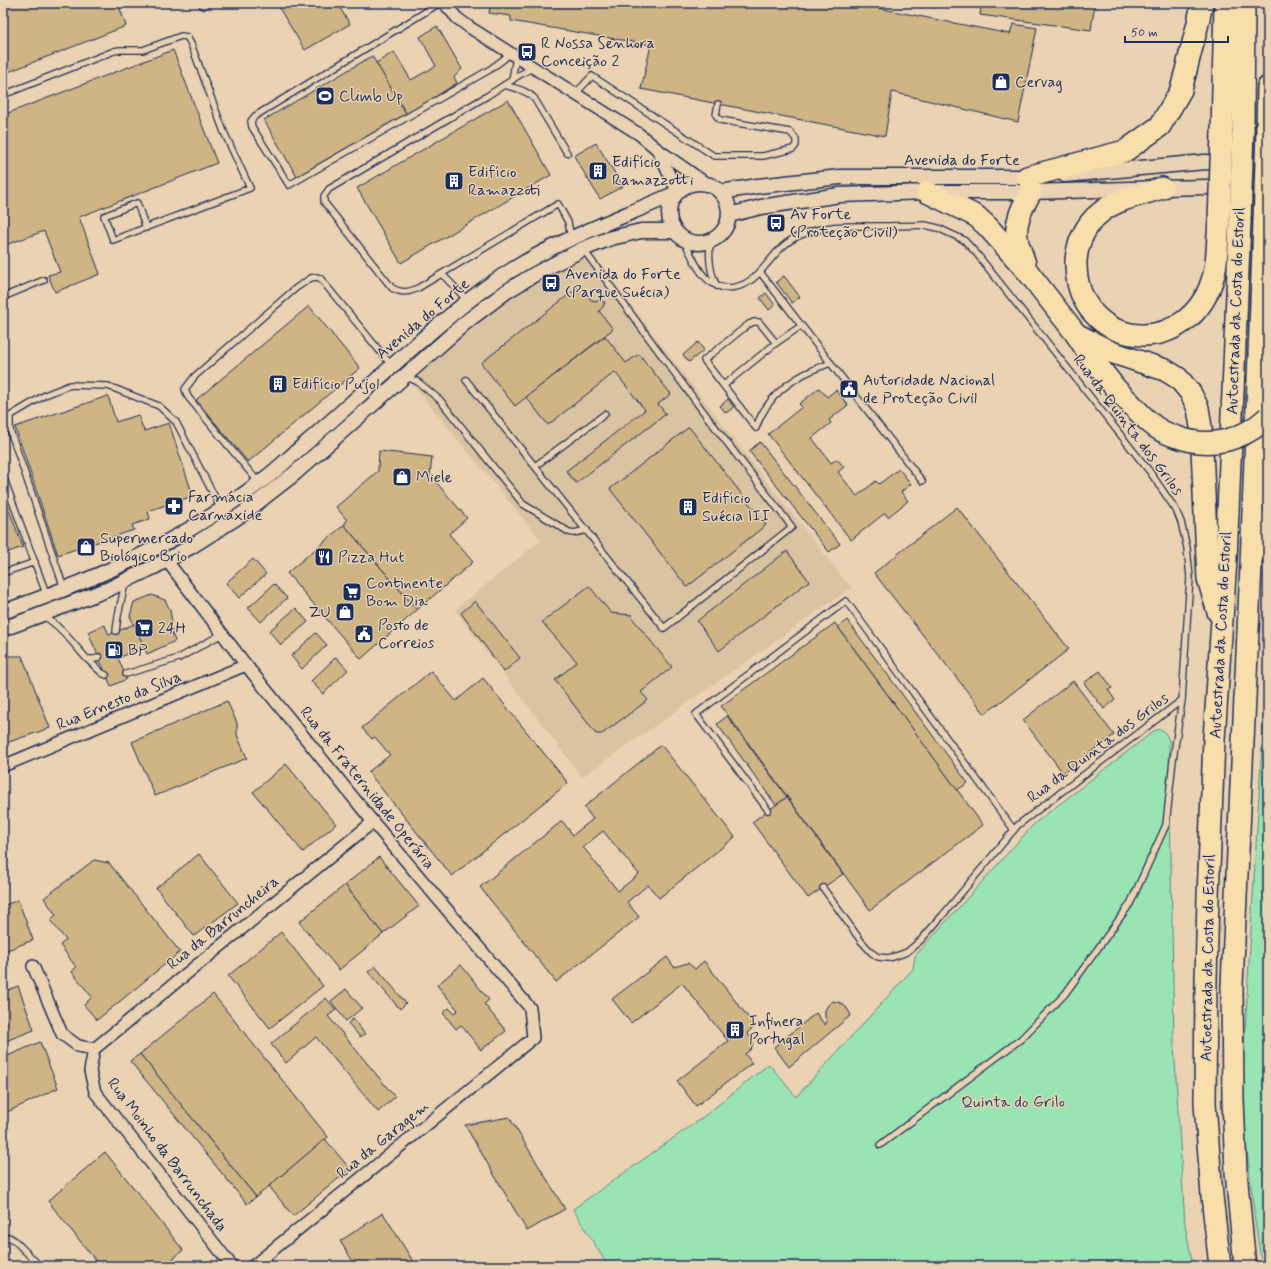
<svg xmlns="http://www.w3.org/2000/svg" width="1271" height="1269" font-family="Mynerve,sans-serif">
	<style>
		.built { fill: #dac3a1 }
		.green { fill: #9ae4b4; stroke: #5a8a89 }
		.building { fill: #cfb484; stroke: #1b2f5e; fill-rule: evenodd }
		.lines { fill: none; stroke-linecap: round; stroke-linejoin: round }
		.service-casing { stroke: #1b2f5e; stroke-width: 8 }
		.minor-casing { stroke: #1b2f5e; stroke-width: 14 }
		.tertiary-casing { stroke: #1b2f5e; stroke-width: 17 }
		.motorway-casing { stroke: #1b2f5e; stroke-width: 24 }
		.service { stroke: #ead2b2; stroke-width: 5.5 }
		.minor { stroke: #ead2b2; stroke-width: 11 }
		.tertiary { stroke: #ead2b2; stroke-width: 14 }
		.motorway { stroke: #f8deab; stroke-width: 21 }
		.motorway-bridge-casing { stroke: #1b2f5e; stroke-width: 24; stroke-linecap: butt }
		.motorway-bridge { stroke: #f8deab; stroke-width: 21 }
		.labels { text-anchor: middle; dominant-baseline: central; stroke-width: 3; stroke-linejoin: round; paint-order: stroke }
		.poi-label { font-size: 16px; fill: #1b2f5e; stroke: #ead2b2; text-anchor: start }
		.street-label { font-size: 16px; fill: #1b2f5e; stroke: #ead2b2 }
		.park-label { font-size: 16px; fill: #284167; stroke: #ead2b2 }
	</style>
	<rect width="100%" height="100%" fill="#ead2b2"/>
	<filter id="ink" filterUnits="userSpaceOnUse"><feTurbulence type="fractalNoise" baseFrequency=".025" numOctaves="2"/><feDisplacementMap in="SourceGraphic" scale="8" xChannelSelector="R" yChannelSelector="G"/><feConvolveMatrix kernelMatrix="1 2 1 2 8 2 1 2 1" color-interpolation-filters="sRGB"/></filter>
	<g filter="url(#ink)">
		<path class="built" d="M589,250L745,454L851,588L582,777L455,610L541,540L414,386L419,370L488,315L554,269Z"/>
		<g class="green">
			<path d="M1268,643V1266H1262L1255,1221L1241,1098Z"/>
			<path d="M1160,729L1164,731L1169,740L1174,1045L1185,1225L1193,1266H608L573,1209L702,1118L769,1064L796,1097L913,969L915,956L1035,823L1154,731Z"/>
		</g>
		<g class="building">
			<path d="M3,3H118L126,26L3,74Z"/>
			<path d="M288,3H347L340,8L350,24L305,50L279,8Z"/>
			<path d="M491,3H852L1010,34L1013,24L1037,28L1018,122L892,92L885,136L641,89L651,45L511,21V16L489,13Z"/>
			<path d="M968,3H1095L1091,30L980,15L981,4Z"/>
			<path d="M437,26L462,69L454,77L457,83L407,115L376,63L394,52L411,80L436,66L420,37Z"/>
			<path d="M173,50L217,163L79,217L100,274L55,292L48,275L60,272L44,231L3,246V115Z"/>
			<path d="M372,56L407,115L297,177L264,120Z"/>
			<path d="M508,100L551,175L401,263L357,188Z"/>
			<path d="M596,143L623,186L600,199L574,156Z"/>
			<path d="M784,276L800,297L792,303L776,282Z"/>
			<path d="M580,286L591,300L605,302L603,307L599,311L613,329L515,406L481,363Z"/>
			<path d="M766,293L775,305L769,310L760,298Z"/>
			<path d="M309,306L360,368L248,462L196,400Z"/>
			<path d="M605,336L626,363L639,354L671,394L658,404L666,414L576,483L566,471L645,410L615,372L548,425L526,397Z"/>
			<path d="M698,342L704,350L689,362L683,355Z"/>
			<path d="M819,388L827,397L836,390L848,405L829,420L831,423L812,438L831,463L837,459L844,467L838,472L857,496L876,481L879,484L899,469L911,484L901,492L908,501L888,517L885,513L851,540L768,434L802,407L799,404Z"/>
			<path d="M108,396L116,422L138,415L144,431L169,423L193,496L148,511L150,519L132,525L134,530L58,555L15,427Z"/>
			<path d="M728,399L734,407L726,413L720,406Z"/>
			<path d="M689,427L766,525L687,587L610,489Z"/>
			<path d="M760,442L840,544L829,552L749,451Z"/>
			<path d="M379,451L432,457L430,475L467,518L449,534L473,562L417,610L344,525L347,520L336,507L378,471Z"/>
			<path d="M3,494L23,547L3,554Z"/>
			<path d="M957,507L1069,649L985,714L874,573Z"/>
			<path d="M344,525L417,610L361,659L287,573Z"/>
			<path d="M787,551L809,581L719,651L697,621Z"/>
			<path d="M253,559L266,574L239,598L226,583Z"/>
			<path d="M274,584L287,598L261,622L248,608Z"/>
			<path d="M589,586L611,613L632,615L633,619L672,667L641,692L648,700L602,734H596L555,680L577,662L542,622Z"/>
			<path d="M152,595L165,600L170,610L172,623L169,625L175,641L147,654L130,616L134,602Z"/>
			<path d="M475,601L520,658L504,672L461,613Z"/>
			<path d="M296,608L308,622L281,645L269,631Z"/>
			<path d="M847,620L968,783L957,790L838,627Z"/>
			<path d="M835,623L983,825L870,910L721,706Z"/>
			<path d="M134,624L144,647L118,658L127,679L111,686L88,632L105,625L109,635Z"/>
			<path d="M316,633L327,645L302,669L291,656Z"/>
			<path d="M10,656H22L50,728L3,744V657Z"/>
			<path d="M336,657L348,670L323,694L311,681Z"/>
			<path d="M431,671L456,701L483,678L568,783L452,876L368,772L390,755L375,737L372,739L362,728Z"/>
			<path d="M1100,671L1112,688L1108,690L1115,700L1104,709L1084,683Z"/>
			<path d="M1073,681L1114,735L1063,773L1023,720Z"/>
			<path d="M227,701L237,723V735L247,758L155,796L132,742Z"/>
			<path d="M727,716L787,797L776,805L717,724Z"/>
			<path d="M661,745L735,837L659,898L648,885L627,902L639,917L556,982L480,887L562,821L573,835L593,819L584,807ZM603,831L639,874L618,891L583,847Z"/>
			<path d="M286,764L336,824L303,852L253,792Z"/>
			<path d="M787,797L843,874L808,898L752,822Z"/>
			<path d="M199,854L238,903L194,936L156,888Z"/>
			<path d="M379,857L419,906L383,934L345,885Z"/>
			<path d="M94,860L109,863L180,952L97,1020L84,1005L92,997L72,972L76,967L60,945L66,940L50,920L56,915L44,898Z"/>
			<path d="M345,885L383,934L339,970L299,922Z"/>
			<path d="M18,900L33,940L5,951L8,959L3,962V906Z"/>
			<path d="M281,932L323,986L270,1028L228,976Z"/>
			<path d="M667,957L674,967L688,963L695,969L704,961L755,1026L747,1033L751,1038L753,1043L751,1049L745,1054L752,1063L696,1106L677,1081L728,1041L682,983L631,1023L612,999Z"/>
			<path d="M461,965L489,1000L484,1004L506,1031L481,1050L461,1025L456,1029L443,1013L449,1008L454,1013L458,1010L437,985Z"/>
			<path d="M375,966L406,1003L400,1009L368,972Z"/>
			<path d="M18,986L34,1030L3,1042V992Z"/>
			<path d="M346,989L362,1008L346,1021L331,1001Z"/>
			<path d="M213,994L328,1137L256,1197L140,1054Z"/>
			<path d="M326,998L336,1010L328,1016L395,1097L378,1112L316,1037L286,1063L271,1044Z"/>
			<path d="M833,1001L841,1003L846,1007L851,1015L789,1067L774,1047L816,1013L825,1025L827,1021L825,1017V1010L828,1005Z"/>
			<path d="M353,1019L365,1034L360,1037L348,1023Z"/>
			<path d="M40,1042L58,1088L3,1114V1058Z"/>
			<path d="M140,1054L256,1197L247,1204L130,1061Z"/>
			<path d="M509,1117L565,1209L527,1231L465,1125Z"/>
			<path d="M325,1139L350,1169L293,1216L269,1186Z"/>
			<path d="M105,1152L183,1250L165,1266H100L48,1201Z"/>
			<path d="M383,1213L416,1266H356L340,1241Z"/>
		</g>
		<g class="lines">
			<g class="service-casing">
				<g id="service">
					<path d="M440,3L255,116L251,121L252,127L289,185L489,70L504,59L509,53"/>
					<path d="M203,6L208,3"/>
					<path d="M532,68L521,74L512,80L487,96L329,189L324,196V202L392,288C401,293 408,293 418,288L558,204L568,222L571,238"/>
					<path d="M512,80L516,57"/>
					<path d="M504,85C515,88 526,90 534,98L567,153"/>
					<path d="M575,94L592,76L714,156H763L793,149L796,145V139L790,132L720,120L716,115L718,104"/>
					<path d="M3,95L114,51L120,50H143L181,36L187,37L191,44L224,132L250,188L113,240L104,216L137,203L146,228"/>
					<path d="M683,239C690,251 695,266 704,276C720,295 744,289 759,273C773,258 781,243 801,235C826,225 844,226 870,226C888,226 906,226 925,225L938,228L964,240L977,254L1150,472L1176,510L1181,522L1187,548L1190,577L1182,700L1018,825L942,916L921,940L907,952L896,956L888,958L878,957L872,953L861,941L823,888"/>
					<path d="M710,241C709,257 709,271 717,286"/>
					<path d="M760,272L922,481"/>
					<path d="M442,274L468,301"/>
					<path d="M3,297L44,280"/>
					<path d="M801,326L776,343L759,322H754L749,324L704,360L756,428C767,394 797,374 831,363"/>
					<path d="M405,376L418,382L440,400L523,504L569,532L574,533L587,530"/>
					<path d="M466,380L664,628L792,527L708,418L583,249"/>
					<path d="M724,385L776,343"/>
					<path d="M535,466L605,414"/>
					<path d="M3,476L47,596"/>
					<path d="M259,483L188,397L185,389L195,376L296,288L311,278L316,277L320,278L392,366"/>
					<path d="M3,573L35,562"/>
					<path d="M64,588L10,430V416L45,395L70,385L108,386L159,406L176,422L221,509"/>
					<path d="M43,616C59,624 75,646 87,659H95L99,657"/>
					<path d="M116,631L118,616L125,583"/>
					<path d="M87,659L102,673L106,675"/>
					<path d="M126,674L179,658L222,634"/>
					<path d="M768,810L696,714L846,601L1014,830"/>
					<path d="M880,1145L1021,1039L1065,994L1130,904L1166,825L1173,760L1182,700"/>
					<path d="M3,1241L9,1237L14,1240L40,1266"/>
				</g>
			</g>
			<g class="minor-casing">
				<g id="minor">
					<path d="M444,3L457,18L469,27L639,134L657,149L707,184"/>
					<path d="M657,149L677,191"/>
					<path d="M167,561L246,665L373,822L530,1008L533,1038L253,1266"/>
					<path d="M3,766L246,665"/>
					<path d="M33,966L62,1034L78,1046L94,1049"/>
					<path d="M94,1049L373,822"/>
					<path d="M94,1049L90,1071L95,1092L232,1266"/>
				</g>
			</g>
			<g class="tertiary-casing">
				<g id="tertiary">
					<path d="M1065,175L1205,162L1268,164"/>
					<circle cx="699" cy="213" r="30"/>
					<path d="M721,192L758,186L840,177H1036"/>
					<path d="M729,215L761,207L840,195L927,192H1031L1162,188L1252,186L1268,187"/>
					<path d="M3,612C99,578 182,542 263,480C278,469 291,456 305,444C341,413 375,381 410,350C435,328 460,306 488,286C544,245 611,222 674,194"/>
					<path d="M3,629L109,589L131,578L156,566L192,546L244,513L294,474L466,322L507,291L535,274L583,249L611,238L641,231H674"/>
				</g>
			</g>
			<g class="motorway-casing">
				<g id="motorway">
					<path d="M1243,130L1244,3"/>
					<path d="M1267,130L1268,87"/>
					<path d="M1222,132L1225,3"/>
					<path d="M1027,177L1125,151L1160,126L1181,90L1198,23L1202,3"/>
					<path d="M1162,188C1142,195 1116,199 1100,213C1086,224 1077,243 1076,261C1074,351 1192,363 1214,274C1218,258 1217,239 1219,222"/>
					<path d="M927,192L976,216L988,227L1028,272L1076,334L1091,357L1116,389L1130,403"/>
					<path d="M1025,264C1023,257 1020,250 1018,243C1013,225 1022,207 1031,192"/>
					<path d="M1076,334L1111,352L1165,370L1178,378L1190,392L1198,408L1201,427L1208,579L1218,612"/>
					<path d="M1256,552L1268,522"/>
					<path d="M1220,1266L1212,1196L1205,1103L1206,980L1208,897L1214,739L1226,560L1240,222"/>
					<path d="M1245,1266L1236,1172L1233,1100L1232,985L1251,565L1264,222"/>
				</g>
			</g>
			<use href="#service" class="service"/>
			<use href="#minor" class="minor"/>
			<use href="#tertiary" class="tertiary"/>
			<use href="#motorway" class="motorway"/>
			<g class="motorway-bridge-casing">
				<g id="motorway-bridge">
					<path d="M1219,222L1222,132"/>
					<path d="M1240,222L1243,130"/>
					<path d="M1264,222L1267,130"/>
					<path d="M1130,403C1139,412 1149,424 1160,430C1165,433 1171,435 1177,437C1210,449 1242,441 1268,417"/>
				</g>
			</g>
			<use href="#motorway-bridge" class="motorway-bridge"/>
		</g>
	</g>
	<defs>
		<g id="bus-square" transform="scale(1)"><rect x="-9" y="-9" width="18" height="18" rx="4" fill="#1b2f5e" stroke="#ead2b2"/><path d="M-5-6H5V4H4V6H2V4H-2V6H-4V4H-5ZM-3.5-4V0h7V-4ZM-3.5 1.2v1.5H-2V1.2ZM2 1.2v1.5H3.5V1.2Z" fill="#fff"/></g>
		<g id="shop-square" transform="scale(1)"><rect x="-9" y="-9" width="18" height="18" rx="4" fill="#1b2f5e" stroke="#ead2b2"/><path d="M-5-2.5h2.3a2.7 3.5 0 0 1 5.4 0H5L5.5 6h-11ZM-1.5-2.5h3a1.5 2.3 0 0 0-3 0Z" fill="#fff"/></g>
		<g id="stadium-square" transform="scale(1)"><rect x="-9" y="-9" width="18" height="18" rx="4" fill="#1b2f5e" stroke="#ead2b2"/><path d="M0-5a6.5 5 0 1 0 0 10a6.5 5 0 1 0 0-10ZM-3.5-1.8h7v3.6h-7Z" fill="#fff"/></g>
		<g id="building-square" transform="scale(1)"><rect x="-9" y="-9" width="18" height="18" rx="4" fill="#1b2f5e" stroke="#ead2b2"/><path d="M-4-6H4V6H1V3H-1V6H-4ZM-2.5-4.3h1.7v1.8h-1.7ZM.8-4.3h1.7v1.8H.8ZM-2.5-1h1.7V.8h-1.7ZM.8-1h1.7V.8H.8Z" fill="#fff"/></g>
		<g id="civic-square" transform="scale(1)"><rect x="-9" y="-9" width="18" height="18" rx="4" fill="#1b2f5e" stroke="#ead2b2"/><path d="M-.6-6.5H3V-4.5H.6V-3L4-1V1h2V6H-6V1h2V-1L-.6-3ZM-1.2 2.5V6h2.4V2.5Z" fill="#fff"/></g>
		<g id="pharmacy-square" transform="scale(1)"><rect x="-9" y="-9" width="18" height="18" rx="4" fill="#1b2f5e" stroke="#ead2b2"/><path d="M-2-6h4v4h4v4h-4v4h-4v-4h-4v-4h4Z" fill="#fff"/></g>
		<g id="restaurant-square" transform="scale(1)"><rect x="-9" y="-9" width="18" height="18" rx="4" fill="#1b2f5e" stroke="#ead2b2"/><path d="M-5-6h1v4h1v-4h1v4h1v-4h1v5L-1.5 .5V6h-2V.5L-5-1ZM5-6V6H3V1.5H1.5Q1.5-4 5-6Z" fill="#fff"/></g>
		<g id="supermarket-square" transform="scale(1)"><rect x="-9" y="-9" width="18" height="18" rx="4" fill="#1b2f5e" stroke="#ead2b2"/><path d="M-6-5.5h2.5l.6 2H6L4.5 2H-2.5L-4.4-4H-6ZM-1.5 3.2a1.3 1.3 0 1 0 .1 0ZM3 3.2a1.3 1.3 0 1 0 .1 0Z" fill="#fff"/></g>
		<g id="fuel-square" transform="scale(1)"><rect x="-9" y="-9" width="18" height="18" rx="4" fill="#1b2f5e" stroke="#ead2b2"/><path d="M-5.5-6h7V0h2V4h1.3V-2.5L3-4.5l.8-.8L6-3V5H2.5V1h-1V6h-7ZM-4.2-4.7v3.2H.2V-4.7Z" fill="#fff"/></g>
	</defs>
	<g fill-rule="evenodd">
		<use href="#bus-square" x="527" y="52"/>
		<use href="#shop-square" x="1001" y="82"/>
		<use href="#stadium-square" x="325" y="96"/>
		<use href="#building-square" x="598" y="171"/>
		<use href="#building-square" x="454" y="181"/>
		<use href="#bus-square" x="776" y="223"/>
		<use href="#bus-square" x="551" y="283"/>
		<use href="#building-square" x="278" y="384"/>
		<use href="#civic-square" x="849" y="389"/>
		<use href="#shop-square" x="402" y="477"/>
		<use href="#pharmacy-square" x="174" y="506"/>
		<use href="#building-square" x="688" y="507"/>
		<use href="#shop-square" x="86" y="547"/>
		<use href="#restaurant-square" x="324" y="557"/>
		<use href="#supermarket-square" x="352" y="592"/>
		<use href="#shop-square" x="345" y="612"/>
		<use href="#supermarket-square" x="144" y="628"/>
		<use href="#civic-square" x="364" y="634"/>
		<use href="#fuel-square" x="114" y="650"/>
		<use href="#building-square" x="735" y="1030"/>
	</g>
	<g class="labels">
		<g class="poi-label">
			<text x="541" y="43">R Nossa Senhora<tspan x="541" dy="18">Conceição 2</tspan></text>
			<text x="1015" y="82">Cervag</text>
			<text x="339" y="96">Climb Up</text>
			<text x="612" y="162">Edifício<tspan x="612" dy="18">Ramazzotti</tspan></text>
			<text x="468" y="172">Edifício<tspan x="468" dy="18">Ramazzoti</tspan></text>
			<text x="790" y="214">Av Forte<tspan x="790" dy="18">(Proteção Civil)</tspan></text>
			<text x="565" y="274">Avenida do Forte<tspan x="565" dy="18">(Parque Suécia)</tspan></text>
			<text x="863" y="380">Autoridade Nacional<tspan x="863" dy="18">de Proteção Civil</tspan></text>
			<text x="292" y="384">Edifício Pujol</text>
			<text x="416" y="477">Miele</text>
			<text x="188" y="497">Farmácia<tspan x="188" dy="18">Carnaxide</tspan></text>
			<text x="702" y="498">Edifício<tspan x="702" dy="18">Suécia III</tspan></text>
			<text x="100" y="538">Supermercado<tspan x="100" dy="18">Biológico Brio</tspan></text>
			<text x="338" y="557">Pizza Hut</text>
			<text x="366" y="583">Continente<tspan x="366" dy="18">Bom Dia</tspan></text>
			<text x="331" y="612" text-anchor="end">ZU</text>
			<text x="378" y="625">Posto de<tspan x="378" dy="18">Correios</tspan></text>
			<text x="158" y="628">24H</text>
			<text x="128" y="650">BP</text>
			<text x="749" y="1021">Infinera<tspan x="749" dy="18">Portugal</tspan></text>
		</g>
		<g class="street-label">
			<text x="962" y="160">Avenida do Forte</text>
			<text transform="translate(1236 311) rotate(-88)">Autoestrada da Costa do Estoril</text>
			<text transform="translate(423 319) rotate(-40)">Avenida do Forte</text>
			<text transform="translate(1128 425) rotate(53)">Rua da Quinta dos Grilos</text>
			<text transform="translate(1221 635) rotate(-87)">Autoestrada da Costa do Estoril</text>
			<text transform="translate(119 701) rotate(-22)">Rua Ernesto da Silva</text>
			<text transform="translate(1098 748) rotate(-37)">Rua da Quinta dos Grilos</text>
			<text transform="translate(367 788) rotate(51)">Rua da Fraternidade Operária</text>
			<text transform="translate(223 923) rotate(-39)">Rua da Barruncheira</text>
			<text transform="translate(1208 958) rotate(-89)">Autoestrada da Costa do Estoril</text>
			<text transform="translate(383 1140) rotate(-39)">Rua da Garagem</text>
			<text transform="translate(167 1155) rotate(53)">Rua Moinho da Barrunchada</text>
		</g>
		<g class="park-label">
			<text x="1013" y="1102">Quinta do Grilo</text>
		</g>
	</g>
	<rect width="1271" height="1269" fill="none" stroke="#ead2b2" stroke-width="16"/>
	<rect x="8" y="8" width="1255" height="1253" fill="none" stroke="#1b2f5e" stroke-width="1.5" filter="url(#ink)"/>
	<path d="M1125 36v6h103v-6" fill="none" stroke="#1b2f5e" stroke-width="2"/>
	<text x="1131" y="36" font-size="12" fill="#1b2f5e" stroke="#ead2b2" stroke-width="3" paint-order="stroke">50 m</text>
</svg>
